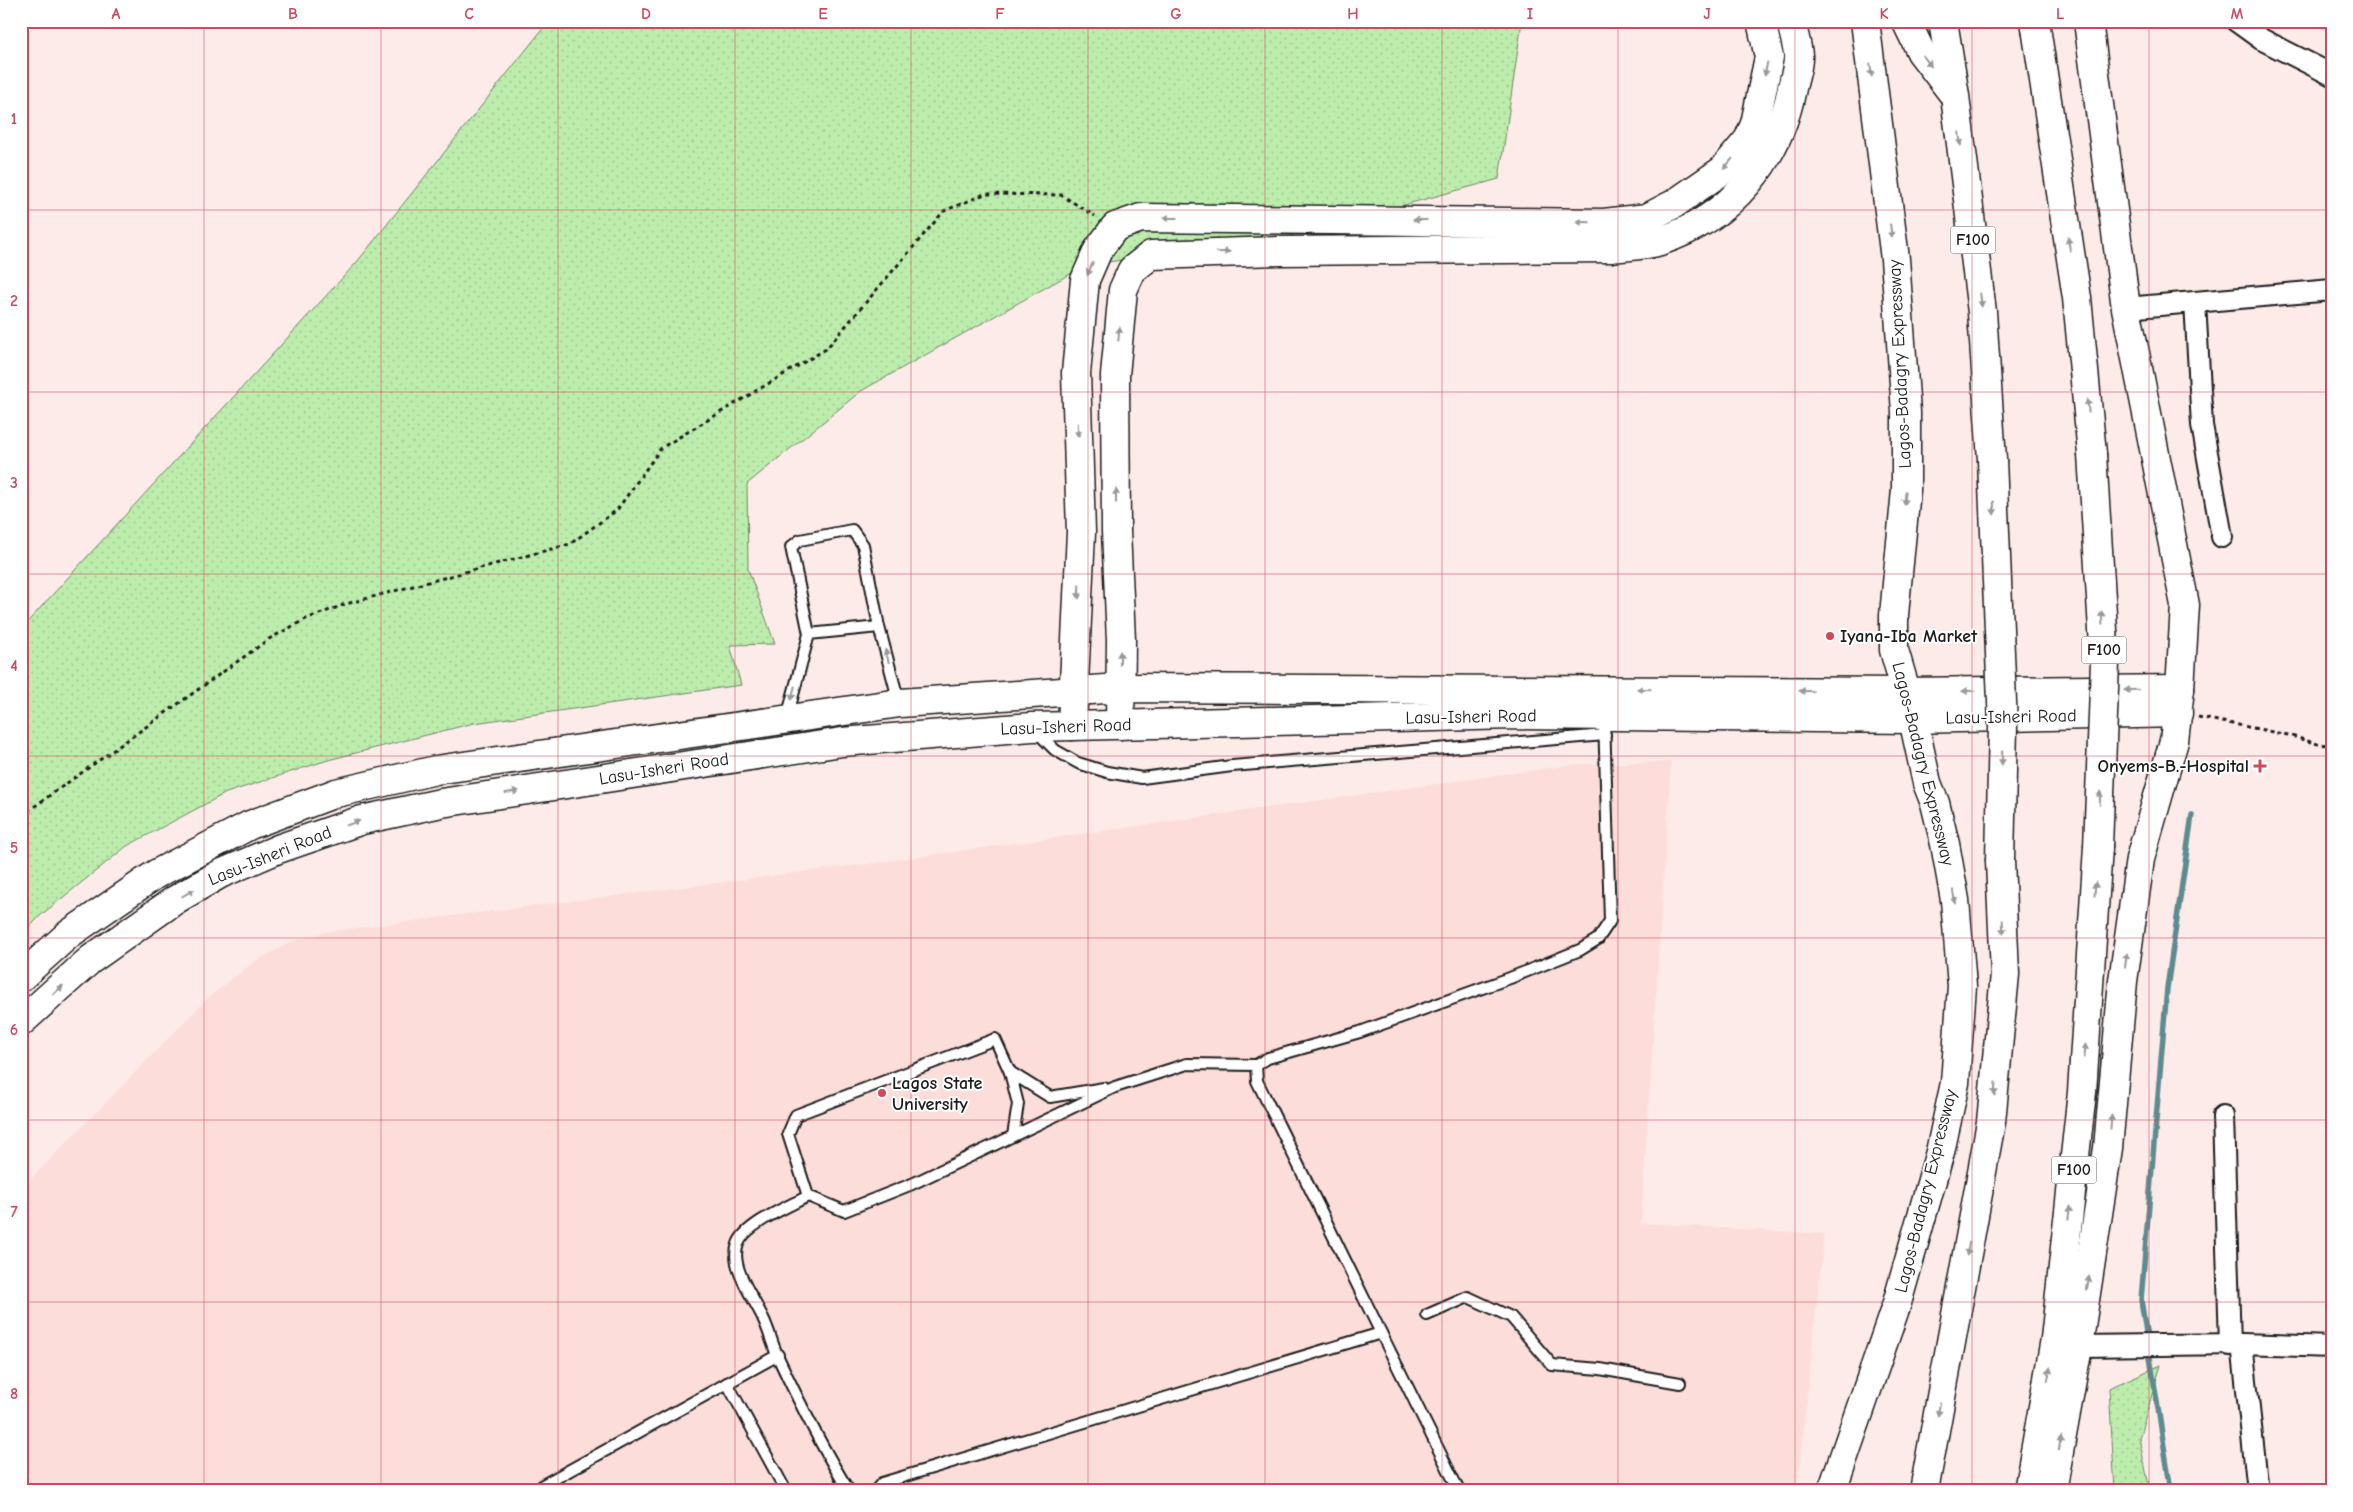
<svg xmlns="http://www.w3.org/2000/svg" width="2353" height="1512" font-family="'Comic Neue',sans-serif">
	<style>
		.built { fill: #fcddd9 }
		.grass { fill: url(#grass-dots); stroke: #6c8464 }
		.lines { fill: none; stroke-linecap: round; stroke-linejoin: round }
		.stream { stroke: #5b8b90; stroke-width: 5.5 }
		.service-casing { stroke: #1c1c1c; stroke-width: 14 }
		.minor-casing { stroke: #1c1c1c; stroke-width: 24 }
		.secondary-casing { stroke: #1c1c1c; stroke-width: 31 }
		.primary-casing { stroke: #1c1c1c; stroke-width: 31 }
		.trunk-casing { stroke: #1c1c1c; stroke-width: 31 }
		.path { stroke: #1c1c1c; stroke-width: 3; stroke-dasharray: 4 4; stroke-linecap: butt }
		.service { stroke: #fff; stroke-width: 10 }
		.minor { stroke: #fff; stroke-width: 20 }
		.secondary { stroke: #fff; stroke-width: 28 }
		.primary { stroke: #fff; stroke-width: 28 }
		.trunk { stroke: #fff; stroke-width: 28 }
		.trunk-bridge-casing { stroke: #1c1c1c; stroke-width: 31; stroke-linecap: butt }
		.trunk-bridge { stroke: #fff; stroke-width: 28 }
		.oneway { fill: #999 }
		.grid { fill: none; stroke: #d1495b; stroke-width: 1; stroke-opacity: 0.55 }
		.poi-dot { fill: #d1495b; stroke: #fff; stroke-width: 2 }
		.labels { text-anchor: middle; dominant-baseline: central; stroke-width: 4; stroke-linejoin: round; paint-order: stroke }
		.shield { fill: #fff; stroke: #606060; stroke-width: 1 }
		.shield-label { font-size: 16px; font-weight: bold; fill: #1c1c1c }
		.street-label { font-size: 18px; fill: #1c1c1c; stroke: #fff }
		.poi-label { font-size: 18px; font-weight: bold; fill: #1c1c1c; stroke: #fff; text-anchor: start }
		.neatline { fill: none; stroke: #d1495b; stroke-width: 2 }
		.grid-label { font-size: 16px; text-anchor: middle; font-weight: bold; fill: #d1495b }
	</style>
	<defs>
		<pattern id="grass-dots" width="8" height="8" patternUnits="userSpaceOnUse" patternTransform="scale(1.25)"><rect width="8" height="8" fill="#bdedad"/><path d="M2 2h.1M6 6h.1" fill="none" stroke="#a2cb94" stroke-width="1.8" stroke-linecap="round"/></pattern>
	</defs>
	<rect width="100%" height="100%" fill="#fdebe9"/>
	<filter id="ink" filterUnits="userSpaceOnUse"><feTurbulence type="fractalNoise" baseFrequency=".02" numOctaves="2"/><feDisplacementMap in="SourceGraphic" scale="10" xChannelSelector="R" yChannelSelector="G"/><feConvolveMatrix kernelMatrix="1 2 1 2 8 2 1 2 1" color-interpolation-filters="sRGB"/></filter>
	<g filter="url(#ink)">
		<path class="built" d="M1671,762L1641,1223L1824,1234L1797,1491H21V1189L210,996L254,962L295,940L326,932L867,864L1579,764Z"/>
		<g class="grass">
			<path d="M549,21H1522L1499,179L1283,238L1086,265L861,391L747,484L748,569L775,644L730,645L741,685L474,723L328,760L226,793L127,846L41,915L21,936V629L357,262Z"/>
			<path d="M2161,1365L2139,1438L2150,1491H2115L2109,1388Z"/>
		</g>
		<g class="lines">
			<path class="stream" d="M2171,1491L2141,1300L2167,988L2192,815"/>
			<g class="service-casing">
				<g id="service">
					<path d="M809,634L791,547L800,540L852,530L863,545L879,627"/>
					<path d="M787,718L809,634L879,627L899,702"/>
					<path d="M1036,731L1055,750L1078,763L1107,772L1142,778L1232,766L1605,735"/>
					<path d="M1010,1072L1050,1097L1104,1088"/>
					<path d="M1013,1136L1115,1087L1187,1064L1256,1065"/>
					<path d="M808,1196L844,1211L912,1184L1013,1136L1018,1104L1010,1072L995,1039L796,1115L788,1134L808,1196C790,1206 745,1224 738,1244C729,1267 754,1298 763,1318C769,1330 772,1344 778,1357C799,1402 822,1448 849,1491"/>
					<path d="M1427,1315L1468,1297L1511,1317L1552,1365L1600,1369L1680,1383"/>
					<path d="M1381,1333L1257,1081L1256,1065L1268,1058L1360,1032L1510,978L1580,950L1598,939L1610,921L1604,717"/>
					<path d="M727,1383L786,1491"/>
					<path d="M543,1485L778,1355"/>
					<path d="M875,1491L882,1483L1381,1333L1459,1491"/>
				</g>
			</g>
			<g class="minor-casing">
				<g id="minor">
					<path d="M2236,21L2261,39L2332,75"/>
					<path d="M2195,302L2202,425L2222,537"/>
					<path d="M2126,308L2332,290"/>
					<path d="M2223,1116L2230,1345"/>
					<path d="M2242,1344L2258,1491"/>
					<path d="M2078,1346L2242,1344L2332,1347"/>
				</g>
			</g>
			<g class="secondary-casing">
				<g id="secondary">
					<path d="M1120,725L1121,640L1116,531L1115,375L1123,290L1132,270L1151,255L1279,251L1611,248C1627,246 1645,246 1660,241C1731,218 1778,161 1792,88C1794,78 1799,65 1798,55C1797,44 1793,32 1791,21"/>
					<path d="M1072,726L1081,532L1076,373L1085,280L1098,250L1115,227L1141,218L1604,223L1647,218L1674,204L1723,170L1748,140L1755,124L1769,57L1761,21"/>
				</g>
			</g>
			<g class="primary-casing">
				<g id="primary">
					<path d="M21,977L69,934L156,874L250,825L336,793L436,770L900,703L1120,688L1904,692L2180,689"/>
					<path d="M21,1022L90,960L175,900L220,874L278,849L362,820L441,803L842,742L1032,727L1514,715L1913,719L2178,713"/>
					<path d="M1832,1491L1897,1303L1940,1152L1955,1083L1962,986L1955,900L1945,844L1935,803L1927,783L1910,705L1894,650V615L1906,490V412L1895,259L1865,21"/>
					<path d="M2052,1491L2078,1346L2108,1148L2123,981L2140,859L2174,741L2180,689L2185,605L2126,308L2088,21"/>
				</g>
			</g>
			<g class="trunk-casing">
				<g id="trunk">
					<path d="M1906,21L1921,52L1954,95"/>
					<path d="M1943,21L1955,96L1982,312L1992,460"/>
					<path d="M2035,21L2077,298L2092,454"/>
					<path d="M1924,1491L1991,1122L2005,974L2000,861"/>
					<path d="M2028,1491L2055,1339L2082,1092L2098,847"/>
				</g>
			</g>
			<g class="path">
				<path d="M2198,717L2288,735L2321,745L2332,744"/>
				<path d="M21,816L269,639L306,619L346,604L570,544L617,510L661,448L826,349L944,211L985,194L1061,195L1095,216"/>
			</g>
			<use href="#service" class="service"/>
			<use href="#minor" class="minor"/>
			<use href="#secondary" class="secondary"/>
			<use href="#primary" class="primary"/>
			<use href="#trunk" class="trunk"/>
			<g class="trunk-bridge-casing">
				<g id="trunk-bridge">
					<path d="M2092,454L2105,662L2098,847"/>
					<path d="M1992,460L2003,726L2000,861"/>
				</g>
			</g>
			<use href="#trunk-bridge" class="trunk-bridge"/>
		</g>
		<defs><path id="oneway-solid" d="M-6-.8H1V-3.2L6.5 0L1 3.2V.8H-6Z" transform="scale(1.25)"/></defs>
		<g class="oneway">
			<use href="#oneway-solid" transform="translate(1927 61) rotate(52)"/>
			<use href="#oneway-solid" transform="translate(1766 69) rotate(101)"/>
			<use href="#oneway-solid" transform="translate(1871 70) rotate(83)"/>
			<use href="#oneway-solid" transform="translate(1960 139) rotate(83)"/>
			<use href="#oneway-solid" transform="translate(1728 164) rotate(130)"/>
			<use href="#oneway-solid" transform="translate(1170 218) rotate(-180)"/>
			<use href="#oneway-solid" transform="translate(1420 220) rotate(-180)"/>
			<use href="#oneway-solid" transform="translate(1583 222) rotate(-178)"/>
			<use href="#oneway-solid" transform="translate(1891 231) rotate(83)"/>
			<use href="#oneway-solid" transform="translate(2069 244) rotate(-99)"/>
			<use href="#oneway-solid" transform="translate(1223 252) rotate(-2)"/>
			<use href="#oneway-solid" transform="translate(1090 269) rotate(113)"/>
			<use href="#oneway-solid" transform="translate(1981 300) rotate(83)"/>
			<use href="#oneway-solid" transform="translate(1119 334) rotate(-84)"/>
			<use href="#oneway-solid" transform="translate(2088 406) rotate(-96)"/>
			<use href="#oneway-solid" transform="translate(1078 430) rotate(88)"/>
			<use href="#oneway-solid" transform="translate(1116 496) rotate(-90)"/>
			<use href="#oneway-solid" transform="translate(1905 498) rotate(95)"/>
			<use href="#oneway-solid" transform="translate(1994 508) rotate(88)"/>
			<use href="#oneway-solid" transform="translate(1079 592) rotate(92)"/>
			<use href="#oneway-solid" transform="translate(2102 618) rotate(-93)"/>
			<use href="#oneway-solid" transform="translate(887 656) rotate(-105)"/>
			<use href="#oneway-solid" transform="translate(1120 658) rotate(-89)"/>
			<use href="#oneway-solid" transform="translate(1644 689) rotate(-179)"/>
			<use href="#oneway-solid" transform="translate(2131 690) rotate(179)"/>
			<use href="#oneway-solid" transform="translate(1806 691) rotate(-179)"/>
			<use href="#oneway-solid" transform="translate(1969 691) rotate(179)"/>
			<use href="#oneway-solid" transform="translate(793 693) rotate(105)"/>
			<use href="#oneway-solid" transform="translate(2002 758) rotate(91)"/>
			<use href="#oneway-solid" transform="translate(512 792) rotate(-9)"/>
			<use href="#oneway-solid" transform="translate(2100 798) rotate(-88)"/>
			<use href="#oneway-solid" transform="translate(353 823) rotate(-19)"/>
			<use href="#oneway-solid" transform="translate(2095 889) rotate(-86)"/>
			<use href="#oneway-solid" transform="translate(188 893) rotate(-30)"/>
			<use href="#oneway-solid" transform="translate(1954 897) rotate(81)"/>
			<use href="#oneway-solid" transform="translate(2003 927) rotate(87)"/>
			<use href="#oneway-solid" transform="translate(2126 960) rotate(-82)"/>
			<use href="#oneway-solid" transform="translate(58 990) rotate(-42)"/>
			<use href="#oneway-solid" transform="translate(2085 1051) rotate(-86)"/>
			<use href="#oneway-solid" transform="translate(1995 1089) rotate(95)"/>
			<use href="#oneway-solid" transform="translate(2111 1122) rotate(-85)"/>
			<use href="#oneway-solid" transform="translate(2069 1213) rotate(-84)"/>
			<use href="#oneway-solid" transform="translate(1968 1249) rotate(100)"/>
			<use href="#oneway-solid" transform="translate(2088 1283) rotate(-81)"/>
			<use href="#oneway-solid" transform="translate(2049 1374) rotate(-80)"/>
			<use href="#oneway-solid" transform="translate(1939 1409) rotate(100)"/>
			<use href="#oneway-solid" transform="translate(2060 1443) rotate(-80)"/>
		</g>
	</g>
	<path class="grid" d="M204,21V1491M381,21V1491M558,21V1491M735,21V1491M911,21V1491M1088,21V1491M1265,21V1491M1442,21V1491M1618,21V1491M1795,21V1491M1972,21V1491M2149,21V1491M21,210H2332M21,392H2332M21,574H2332M21,756H2332M21,938H2332M21,1120H2332M21,1302H2332"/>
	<g class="poi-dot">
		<circle cx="1830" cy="636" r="5"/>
		<path d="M2257.5 758.5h5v5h5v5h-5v5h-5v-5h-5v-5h5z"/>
		<circle cx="882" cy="1093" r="5"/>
	</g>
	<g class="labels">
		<g class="shield">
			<rect x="1950.5" y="226.5" width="45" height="27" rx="4"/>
			<rect x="2081.5" y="636.5" width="45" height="27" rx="4"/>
			<rect x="2051.5" y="1156.5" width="45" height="27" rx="4"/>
		</g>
		<g class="shield-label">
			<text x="1973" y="240">F100</text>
			<text x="2104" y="650">F100</text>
			<text x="2074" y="1170">F100</text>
		</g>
		<g class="street-label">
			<text transform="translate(1900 364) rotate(-93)">Lagos-Badagry Expressway</text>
			<text transform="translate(1471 717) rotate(-1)">Lasu-Isheri Road</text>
			<text transform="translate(2011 717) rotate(-1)">Lasu-Isheri Road</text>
			<text transform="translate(1066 727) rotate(-2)">Lasu-Isheri Road</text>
			<text transform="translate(1923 764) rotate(76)">Lagos-Badagry Expressway</text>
			<text transform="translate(664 769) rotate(-9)">Lasu-Isheri Road</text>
			<text transform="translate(270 856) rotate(-22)">Lasu-Isheri Road</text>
			<text transform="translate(1926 1191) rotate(-76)">Lagos-Badagry Expressway</text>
		</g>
		<g class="poi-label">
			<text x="1840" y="636">Iyana-Iba Market</text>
			<text x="2249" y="766" text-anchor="end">Onyems-B.-Hospital</text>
			<text x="892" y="1083">Lagos State<tspan x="892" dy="21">University</tspan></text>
		</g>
	</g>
	<rect width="2353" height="1512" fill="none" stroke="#fff" stroke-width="55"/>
	<rect x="28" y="28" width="2298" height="1456" class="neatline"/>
	<g class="grid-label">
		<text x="116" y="19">A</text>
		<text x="293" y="19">B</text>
		<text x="469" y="19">C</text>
		<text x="646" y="19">D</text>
		<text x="823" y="19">E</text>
		<text x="1000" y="19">F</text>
		<text x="1176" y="19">G</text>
		<text x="1353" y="19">H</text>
		<text x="1530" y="19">I</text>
		<text x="1707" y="19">J</text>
		<text x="1884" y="19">K</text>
		<text x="2060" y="19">L</text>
		<text x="2237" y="19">M</text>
		<text x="14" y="124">1</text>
		<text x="14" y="306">2</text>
		<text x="14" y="488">3</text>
		<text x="14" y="671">4</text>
		<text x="14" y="853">5</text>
		<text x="14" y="1035">6</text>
		<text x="14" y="1217">7</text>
		<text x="14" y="1399">8</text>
	</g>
</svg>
